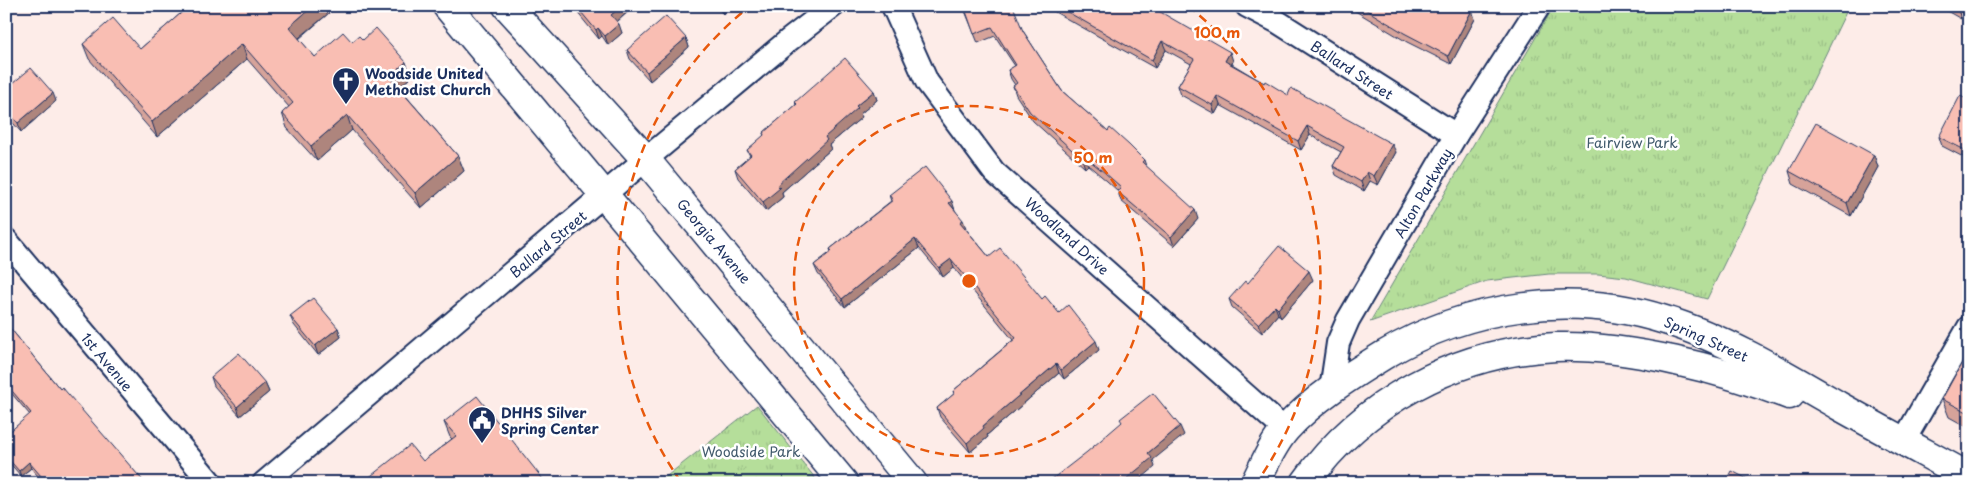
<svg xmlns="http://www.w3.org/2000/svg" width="1975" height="489" font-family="'Playpen Sans',sans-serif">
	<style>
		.park { fill: url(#park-tufts); stroke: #68867c }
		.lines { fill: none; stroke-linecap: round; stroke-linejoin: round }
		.minor-casing { stroke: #1b2f5e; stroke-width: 26 }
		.major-casing { stroke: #1b2f5e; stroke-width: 31 }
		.minor { stroke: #fff; stroke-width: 22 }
		.major { stroke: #fff; stroke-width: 28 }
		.wall { fill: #d6a39a; stroke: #1b2f5e }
		.shaded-wall { fill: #ae857d; stroke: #1b2f5e }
		.building { fill: #f9beb3; stroke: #1b2f5e }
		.ring { fill: none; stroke: #e8590c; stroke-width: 2.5; stroke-dasharray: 9 6 }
		.labels { text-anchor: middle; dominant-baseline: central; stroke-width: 5; stroke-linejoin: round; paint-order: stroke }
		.street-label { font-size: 14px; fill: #1b2f5e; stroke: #fff }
		.poi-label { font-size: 14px; font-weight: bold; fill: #1b2f5e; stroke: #fff; text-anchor: start }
		.park-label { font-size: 14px; fill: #425b6d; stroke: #fff }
		.centre { fill: #e8590c; stroke: #fff; stroke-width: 2.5 }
		.ring-label { font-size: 15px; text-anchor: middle; font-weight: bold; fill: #e8590c; stroke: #fff; stroke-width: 5; stroke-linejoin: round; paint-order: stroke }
	</style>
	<defs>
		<pattern id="park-tufts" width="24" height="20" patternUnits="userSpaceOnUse" patternTransform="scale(1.25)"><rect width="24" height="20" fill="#b5de9a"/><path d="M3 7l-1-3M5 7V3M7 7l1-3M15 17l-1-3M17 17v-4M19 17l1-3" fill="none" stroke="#9bbf87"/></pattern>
	</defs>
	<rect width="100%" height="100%" fill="#fdece8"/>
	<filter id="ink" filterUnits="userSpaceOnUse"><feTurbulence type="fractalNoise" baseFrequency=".02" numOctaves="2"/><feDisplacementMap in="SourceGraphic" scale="10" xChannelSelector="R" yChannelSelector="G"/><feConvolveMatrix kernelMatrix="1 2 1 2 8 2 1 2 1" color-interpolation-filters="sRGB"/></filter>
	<g filter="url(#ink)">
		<g class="park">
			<path d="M1554,6H1849L1707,299L1626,277L1598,274H1549L1487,281L1370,322Z"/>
			<path d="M757,405L819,483H658Z"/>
		</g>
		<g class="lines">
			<g class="minor-casing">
				<g id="minor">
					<path d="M893,6L927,82L994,172L1285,430"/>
					<path d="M1247,6L1278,22L1456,135"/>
					<path d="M6,240L211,483"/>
					<path d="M1331,390L1338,343L1348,320L1456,135L1539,6"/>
					<path d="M1903,442L1969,327"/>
					<path d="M264,483L646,159L789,40L833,6"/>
				</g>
			</g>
			<g class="major-casing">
				<g id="major">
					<path d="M447,6L844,483"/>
					<path d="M507,6L642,155L913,483"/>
					<path d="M1255,483C1264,465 1272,445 1286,429C1313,399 1350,376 1384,355C1468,305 1571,290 1665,320C1724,338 1786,375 1839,406C1882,430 1925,453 1969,477"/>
					<path d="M1305,483C1362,402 1457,351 1556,347C1629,345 1721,369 1789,395"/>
				</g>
			</g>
			<use href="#minor" class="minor"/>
			<use href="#major" class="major"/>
		</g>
		<g class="wall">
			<path d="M187,6H326L329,13L299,39L315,57L352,42L363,40L411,77L399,88L458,156L464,171L421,208L352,130L317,161L287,128L282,113L289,107L247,59L157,137L89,59L83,44L140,49L188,7Z"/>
			<path d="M572,6H630L631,9L617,22L622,33L608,45L602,36L599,39Z"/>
			<path d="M716,6H731L723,14Z"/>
			<path d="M963,6L1023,31L1062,91L1108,131L1144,160L1146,166L1198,219L1174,246L1121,201L1118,192V191L1107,181L1088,165L1085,168L1033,121L1016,95L1013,86L1015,85L1011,79L1008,70L1015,66L995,36L978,43Z"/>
			<path d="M1044,6H1136L1233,61L1232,64L1264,83L1288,95L1396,152L1378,185L1370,181L1364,191L1336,175L1333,166L1341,152L1310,135L1301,150L1220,105L1215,114L1181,95L1178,86L1191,64L1166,50L1155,68Z"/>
			<path d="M1351,6H1464L1475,19L1451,64L1407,42L1352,9Z"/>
			<path d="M1938,6H1969V12L1965,10L1961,19Z"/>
			<path d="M686,38L689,47L650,81L630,59L627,50Z"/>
			<path d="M6,89L56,101L21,132L6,115Z"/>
			<path d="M874,91L877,100L860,114L862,117L829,145L831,149L782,192L783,197L766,211L738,178L735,169L750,156L747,150L764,136L763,133L796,105L795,102Z"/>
			<path d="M1969,100V160L1942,146L1939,137Z"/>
			<path d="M1874,155L1878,167L1851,216L1793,184L1789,171Z"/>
			<path d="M889,195L955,210L966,229L989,257L1059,313L1099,350L1064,379L1059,373L987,435L988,437L970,452L940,417L937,408L954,394L953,391L1013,340L954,268L943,277L919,248L845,307L818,274L814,265L831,252L830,249L891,201Z"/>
			<path d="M1313,280L1281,318L1278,314L1262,333L1232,307L1229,299Z"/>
			<path d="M290,316L338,328L341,337L318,355L294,325Z"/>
			<path d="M6,323L60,389L145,483H44L31,468L21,476L6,459V435L30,415L6,387Z"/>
			<path d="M1969,350V428L1949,417L1942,399Z"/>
			<path d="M211,377L265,383L269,392L240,416L214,386Z"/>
			<path d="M444,422L546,483L423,461L452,439L450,437Z"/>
		</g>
		<g class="shaded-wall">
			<path d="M313,6H326L329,13L294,42L289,27Z"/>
			<path d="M621,6H630L631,9L614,24L611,15Z"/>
			<path d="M720,6H731L723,14Z"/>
			<path d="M1960,6H1964L1965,10L1961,19L1958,10Z"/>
			<path d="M1472,10L1475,19L1451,64L1448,56Z"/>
			<path d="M619,24L622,33L608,45L605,36Z"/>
			<path d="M598,28L602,36L599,39L596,30Z"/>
			<path d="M686,38L689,47L650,81L647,72Z"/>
			<path d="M1162,41L1166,50L1155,68L1152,60Z"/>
			<path d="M242,44L247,59L157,137L152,122Z"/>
			<path d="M1230,52L1233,61L1229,70L1225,61Z"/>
			<path d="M406,62L411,77L394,92L389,77Z"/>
			<path d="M874,91L877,100L860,114L862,117L829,145L831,149L782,192L783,197L766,211L763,202L777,185L856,106Z"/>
			<path d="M53,93L56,101L21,132L18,123Z"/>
			<path d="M1217,96L1220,105L1215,114L1212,105Z"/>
			<path d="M347,115L352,130L317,161L311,146Z"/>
			<path d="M1307,126L1310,135L1301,150L1298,141Z"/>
			<path d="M1392,144L1396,152L1378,185L1374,176Z"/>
			<path d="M1874,155L1878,167L1851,216L1847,203Z"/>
			<path d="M458,156L464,171L421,208L415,193Z"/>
			<path d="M1084,156L1088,165L1085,168L1082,159Z"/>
			<path d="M1367,172L1370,181L1364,191L1361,182Z"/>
			<path d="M952,201L955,210L949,203Z"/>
			<path d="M1195,210L1198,219L1174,246L1171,237Z"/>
			<path d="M963,220L966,228L963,231L960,222Z"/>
			<path d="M915,239L919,248L845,307L842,299Z"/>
			<path d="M951,259L954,268L943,277L939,268Z"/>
			<path d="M1309,271L1313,280L1281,318L1278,309Z"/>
			<path d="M1275,306L1278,314L1262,333L1258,324Z"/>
			<path d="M338,328L341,337L318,355L315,346Z"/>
			<path d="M1096,341L1099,350L1064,379L1061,370Z"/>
			<path d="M1056,364L1059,373L987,435L988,437L970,452L967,443L983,426Z"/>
			<path d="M265,383L269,392L240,416L237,407Z"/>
			<path d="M1180,426L1184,435L1153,460L1155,467L1136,483H1121L1148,453Z"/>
			<path d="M29,462L31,468L21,476L19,471Z"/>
		</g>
		<g class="building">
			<path d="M189,6H313L289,27L315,57L343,32L352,42L359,36L363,40L376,28L406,62L389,77L458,156L415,193L347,115L311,146L282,113L293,103L242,44L152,122L83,44L113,18L140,49Z"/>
			<path d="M576,6H621L611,15L619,24L605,36L598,28L596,30Z"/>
			<path d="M964,6H1013L1023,31L1062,91L1108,131L1110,128L1129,145L1144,160L1142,162L1195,210L1171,237L1118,192L1121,187L1104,172L1084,156L1082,159L1030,112L1013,86L1017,83L1008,70L1016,65L992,27L974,34Z"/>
			<path d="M1057,6H1136L1140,9L1142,6H1150L1230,52L1225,61L1264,83L1265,81L1288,95L1291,88L1392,144L1374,176L1367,172L1361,182L1333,166L1344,147L1307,126L1298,141L1217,96L1212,105L1178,86L1194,59L1162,41L1152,60Z"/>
			<path d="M1360,6H1464L1472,10L1448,56L1404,33Z"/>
			<path d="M1951,6H1960L1958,10Z"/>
			<path d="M666,16L686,38L647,72L627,50Z"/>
			<path d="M845,58L874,91L856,106L858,108L825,137L827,140L777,185L780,188L763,202L735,169L751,155L747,150L764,135L763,133L797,104L795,102Z"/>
			<path d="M31,68L53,93L18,123L6,110V89Z"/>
			<path d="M1960,96L1969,100V152L1939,137Z"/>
			<path d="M1816,123L1874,155L1847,203L1789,171Z"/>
			<path d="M925,167L952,201L949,203L963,220L960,222L989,257L1000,248L1042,299L1045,296L1059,313L1068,305L1096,341L1061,370L1056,364L983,426L984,428L967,443L937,408L955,393L953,391L1016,338L951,259L939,268L915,239L842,299L814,265L832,251L830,249L893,200L889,195Z"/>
			<path d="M1279,246L1309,271L1278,309L1275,306L1258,324L1229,299L1245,281L1248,283Z"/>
			<path d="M313,298L338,328L315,346L290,316Z"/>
			<path d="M6,323L60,389L62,387L145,483H47L29,462L19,471L6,456V435L31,413L6,384Z"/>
			<path d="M1969,350V413L1942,399Z"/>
			<path d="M239,353L265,383L237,407L211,377Z"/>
			<path d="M1153,393L1180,426L1148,453L1152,458L1121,483H1047L1087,452L1122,422L1120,419Z"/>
			<path d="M477,396L546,483H362L410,445L423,461L456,436L444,422Z"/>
			<path d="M1732,471L1755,483H1726Z"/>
		</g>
	</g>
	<g class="ring">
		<circle cx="969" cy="281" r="175"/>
		<path d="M681 482A351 351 0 0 1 750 6M1188 6A351 351 0 0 1 1257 482"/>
	</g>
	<defs>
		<g id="church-pin" transform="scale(1.4375)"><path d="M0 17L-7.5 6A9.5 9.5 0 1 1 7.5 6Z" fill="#1b2f5e" stroke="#fff"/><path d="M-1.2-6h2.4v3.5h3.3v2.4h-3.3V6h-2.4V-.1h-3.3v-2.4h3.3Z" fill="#fff"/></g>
		<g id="civic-pin" transform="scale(1.4375)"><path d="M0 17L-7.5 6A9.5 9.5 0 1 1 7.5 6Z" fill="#1b2f5e" stroke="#fff"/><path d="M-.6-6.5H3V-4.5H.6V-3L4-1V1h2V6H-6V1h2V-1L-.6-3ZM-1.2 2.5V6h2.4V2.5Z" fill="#fff"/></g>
	</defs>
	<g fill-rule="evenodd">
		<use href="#church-pin" x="346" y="81"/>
		<use href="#civic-pin" x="482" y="420"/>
	</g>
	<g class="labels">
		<g class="street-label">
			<text transform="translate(1352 70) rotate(33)">Ballard Street</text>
			<text transform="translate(1423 193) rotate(-60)">Alton Parkway</text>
			<text transform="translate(1067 236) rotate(42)">Woodland Drive</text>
			<text transform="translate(714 241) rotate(50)">Georgia Avenue</text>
			<text transform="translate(548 244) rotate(-40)">Ballard Street</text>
			<text transform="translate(1706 339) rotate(24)">Spring Street</text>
			<text transform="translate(107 362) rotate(50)">1st Avenue</text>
		</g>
		<g class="poi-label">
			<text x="365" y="73">Woodside United<tspan x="365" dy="16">Methodist Church</tspan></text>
			<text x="501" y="412">DHHS Silver<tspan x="501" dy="16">Spring Center</tspan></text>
		</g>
		<g class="park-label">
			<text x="1632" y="142">Fairview Park</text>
			<text x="751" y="451">Woodside Park</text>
		</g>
	</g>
	<circle cx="969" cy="281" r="8" class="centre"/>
	<g class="ring-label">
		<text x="1217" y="38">100 m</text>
		<text x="1093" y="163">50 m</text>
	</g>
	<rect width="1975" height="489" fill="none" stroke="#fff" stroke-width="25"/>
	<rect x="12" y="12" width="1950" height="464" fill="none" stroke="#1b2f5e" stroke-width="2" filter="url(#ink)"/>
</svg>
